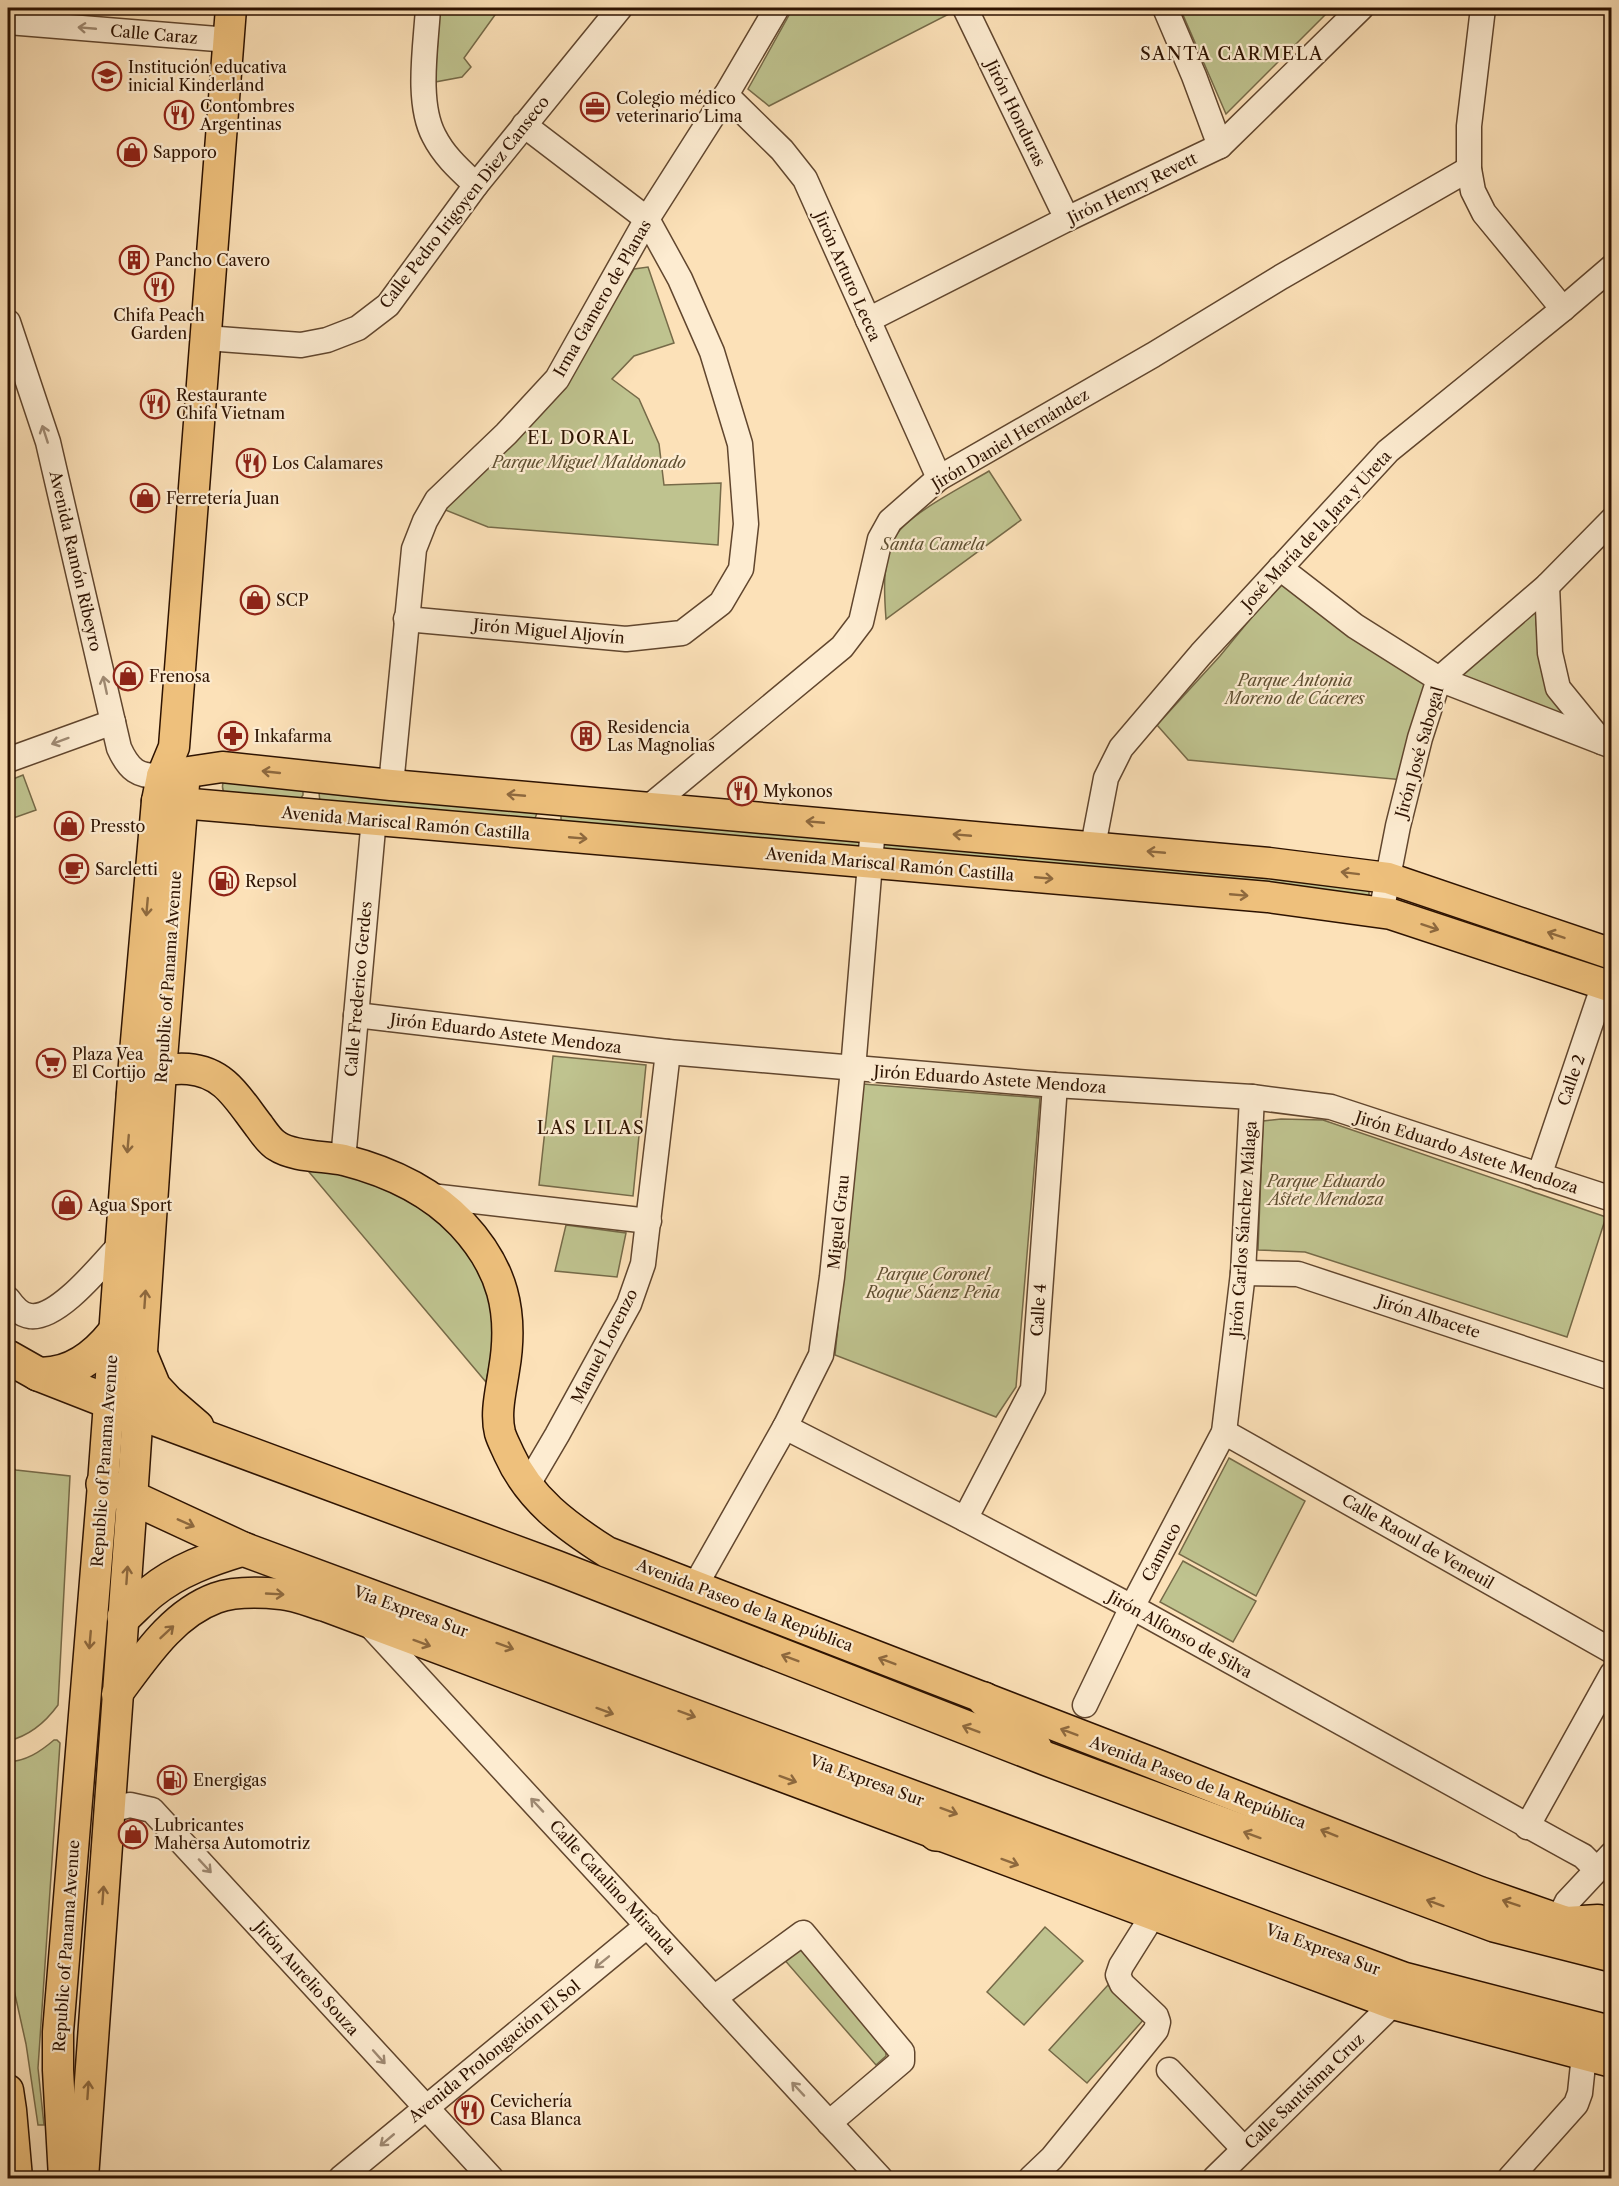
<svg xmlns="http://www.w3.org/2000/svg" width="1619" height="2186" font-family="'Libre Caslon Text',serif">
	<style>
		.green { fill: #bfc38f; stroke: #766a48; stroke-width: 1.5 }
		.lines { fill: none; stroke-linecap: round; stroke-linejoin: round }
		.minor-casing { stroke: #61462e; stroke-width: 27 }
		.major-casing { stroke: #2d1200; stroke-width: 33 }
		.highway-casing { stroke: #2d1200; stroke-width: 36 }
		.minor { stroke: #fdecd1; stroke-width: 24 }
		.major { stroke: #eec07c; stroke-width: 30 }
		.highway { stroke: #eec07c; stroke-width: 33 }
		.oneway { stroke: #9f8a73 }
		.oneway2 { stroke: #8e693e }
		.labels { text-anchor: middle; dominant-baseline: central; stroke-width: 4.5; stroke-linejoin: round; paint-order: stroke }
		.street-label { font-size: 16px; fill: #2d1200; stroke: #fdecd1 }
		.poi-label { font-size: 16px; fill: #2d1200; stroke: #fdecd1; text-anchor: start }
		.park-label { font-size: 16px; font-style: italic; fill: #605032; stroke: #fdecd1 }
		.neighbourhood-label { font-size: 18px; letter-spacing: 1.5px; fill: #2d1200; stroke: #fdecd1 }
	</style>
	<rect width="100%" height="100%" fill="#fce1b8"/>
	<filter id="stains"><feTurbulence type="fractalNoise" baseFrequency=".00333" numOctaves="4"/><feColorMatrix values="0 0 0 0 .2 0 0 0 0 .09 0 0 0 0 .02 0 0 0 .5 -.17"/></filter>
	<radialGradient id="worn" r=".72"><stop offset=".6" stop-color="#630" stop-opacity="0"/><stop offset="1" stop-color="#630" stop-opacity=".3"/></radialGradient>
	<g class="green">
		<path d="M440,8H500L464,58L471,67L462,77L435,82Z"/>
		<path d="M793,8H948L951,13L769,106L748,89Z"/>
		<path d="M1180,8H1332L1226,114Z"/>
		<path d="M648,267L674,343L634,356L612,379L639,399L659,444L664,485L721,483L718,545L488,527L438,507L580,357L634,269Z"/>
		<path d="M989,471L1021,520L886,619C884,592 882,561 895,537C906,515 966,485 989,471Z"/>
		<path d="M1284,578L1429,683L1404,780L1188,760L1157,725L1220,656Z"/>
		<path d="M1537,601L1536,624L1551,688L1589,732L1448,678Z"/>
		<path d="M23,775L36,810L8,820V781Z"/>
		<path d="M226,778L303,788V795L299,801L226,795C221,789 221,784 226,778Z"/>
		<path d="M319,792L537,813L534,821L320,803Z"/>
		<path d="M561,813L859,831L864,851L561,825Z"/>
		<path d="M882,835L1369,887V895L1359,902L879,849Z"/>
		<path d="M553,1056L646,1065L633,1196L539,1185Z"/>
		<path d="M863,1084L1040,1098L1016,1387L996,1417L835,1355Z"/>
		<path d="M1281,1119L1323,1120L1606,1217L1567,1337L1305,1252L1258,1250L1263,1121Z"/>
		<path d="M304,1166L353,1177L399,1195L443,1223L468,1251L490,1287L496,1331L486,1382Z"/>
		<path d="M566,1225L626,1233L617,1277L555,1271Z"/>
		<path d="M1229,1458L1305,1501L1256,1596L1179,1554Z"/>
		<path d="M8,1464L16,1470L70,1476L58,1705C45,1723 29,1736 8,1741Z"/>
		<path d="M1183,1561L1256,1601L1233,1642L1160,1602Z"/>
		<path d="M54,1740H57L60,1743L38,2068L44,2125H38L26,2044L8,1963V1762C26,1761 40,1752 54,1740Z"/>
		<path d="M1045,1927L1083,1961L1024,2025L987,1992Z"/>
		<path d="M799,1946L886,2051V2056L876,2065L782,1957Z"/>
		<path d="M1108,1985L1145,2018L1087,2083L1049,2050Z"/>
	</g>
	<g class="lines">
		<g class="minor-casing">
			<g id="minor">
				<path d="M428,8C426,45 416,102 434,136C444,156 460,170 476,185"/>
				<path d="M965,8L1067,219"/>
				<path d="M1165,8L1194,76L1220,146"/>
				<path d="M1483,8L1469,126V169L1473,191L1484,213L1563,309"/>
				<path d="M8,22L229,40"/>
				<path d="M726,95L782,150L805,179L939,478"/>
				<path d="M868,320L1067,219L1220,146L1361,8"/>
				<path d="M8,322L48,442L119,748C129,770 138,777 162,776"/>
				<path d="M206,338L301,345L327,340L358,328L388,305L476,185L620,8"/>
				<path d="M1280,568L1355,626L1439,679L1612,746"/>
				<path d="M1547,586L1550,653L1558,688L1602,742"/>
				<path d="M406,619L626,639L682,633L721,603L741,569L746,524L740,444L712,352L680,279L647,219L524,125"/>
				<path d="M8,760L113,722"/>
				<path d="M391,785L414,549L425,521L437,500L506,434L557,379L647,219L726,95L777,8"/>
				<path d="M649,807L842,647L861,622L880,539L890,521L939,478L1153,355L1281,277L1469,169"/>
				<path d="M1093,846L1106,778L1121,748L1201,654L1388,451L1563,309L1612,267"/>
				<path d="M1381,913L1398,826L1420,738L1439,679L1547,586L1612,520"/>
				<path d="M356,1015L668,1052L1055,1085L1252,1097L1331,1107L1612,1199"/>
				<path d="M343,1160L374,818"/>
				<path d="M1539,1176L1604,984"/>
				<path d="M431,1196L649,1221"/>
				<path d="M1243,1273L1298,1274L1612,1378"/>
				<path d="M8,1299C13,1306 20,1315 30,1316C58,1320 102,1264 120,1245"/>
				<path d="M785,1427L965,1519L1132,1607L1570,1849L1583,1856L1596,1869"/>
				<path d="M1224,1432L1612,1651"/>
				<path d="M527,1486L557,1435L629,1304L643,1264L668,1052"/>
				<path d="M965,1519L1033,1389L1055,1085"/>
				<path d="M695,1586L785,1427L821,1355L832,1277L853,1069L873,827"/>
				<path d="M367,1622L880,2178"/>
				<path d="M1085,1705L1132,1607L1224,1432L1243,1273L1252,1097"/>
				<path d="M109,1810L130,1805L152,1810L491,2178"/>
				<path d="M1527,1827L1612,1674"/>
				<path d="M1566,1922L1564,1908L1567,1902L1612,1854"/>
				<path d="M714,1998L803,1933L902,2052V2061L829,2123"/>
				<path d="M1169,2070L1244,2149"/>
				<path d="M341,2178L648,1925"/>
				<path d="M1031,2178L1052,2158L1156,2030L1158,2022L1156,2016L1122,1984L1118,1975L1121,1966L1148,1923"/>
				<path d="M1215,2178L1393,2004"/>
				<path d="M1510,2178L1576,2104L1580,2093L1584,2055"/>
			</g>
		</g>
		<g class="major-casing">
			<g id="major">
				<path d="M162,776L222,767L391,785L1269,863L1388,878L1612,954"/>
				<path d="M157,801L1268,897L1391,914L1612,987"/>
				<path d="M132,1094C151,1076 160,1067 188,1069C225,1072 238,1099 259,1126C264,1133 270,1142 277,1146C293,1157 325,1156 344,1160C387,1171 431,1191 462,1224C503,1268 514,1312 504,1370C501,1391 495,1413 500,1433C502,1440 506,1447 509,1454C529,1499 566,1526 607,1552L1155,1764L1480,1892L1566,1922L1598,1920L1612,1923"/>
				<path d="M117,1694C144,1658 172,1614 216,1598C235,1591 260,1592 281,1594C295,1595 311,1602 325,1606L1393,2004L1612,2062"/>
				<path d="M8,2090L11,2110L17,2178"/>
				<path d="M64,2178L58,2070V2032L103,1484L134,1064L157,801L162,776L174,747L231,8"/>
				<path d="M83,2178L132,1499L161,1071L184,784"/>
			</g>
		</g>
		<g class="highway-casing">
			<g id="highway">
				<path d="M8,1357L38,1374L107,1401L555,1567L1047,1759L1494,1925L1612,1955"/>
				<path d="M142,1358L154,1387L168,1402L197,1427"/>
				<path d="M38,1374C69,1376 95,1357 114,1333"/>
				<path d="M103,1484L243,1549L1403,1979L1612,2033"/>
				<path d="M124,1617C133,1609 141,1600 151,1592C178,1570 210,1559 243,1549"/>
				<path d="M984,1699L1035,1748"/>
				<path d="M936,1834L994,1837"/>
			</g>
		</g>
		<use href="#minor" class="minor"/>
		<use href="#major" class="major"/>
		<use href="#highway" class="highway"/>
	</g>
	<defs><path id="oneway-shaft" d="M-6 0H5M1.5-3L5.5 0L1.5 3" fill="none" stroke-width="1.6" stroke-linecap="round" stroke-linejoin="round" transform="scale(1.5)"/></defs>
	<g class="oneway">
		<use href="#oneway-shaft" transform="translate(87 28) rotate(-175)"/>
		<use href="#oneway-shaft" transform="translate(45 434) rotate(-108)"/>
		<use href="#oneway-shaft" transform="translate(105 685) rotate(-102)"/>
		<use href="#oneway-shaft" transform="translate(60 741) rotate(160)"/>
		<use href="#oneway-shaft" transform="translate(537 1805) rotate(-133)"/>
		<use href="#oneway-shaft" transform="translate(205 1866) rotate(47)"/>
		<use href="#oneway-shaft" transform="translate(602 1962) rotate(141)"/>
		<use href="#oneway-shaft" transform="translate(379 2057) rotate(48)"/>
		<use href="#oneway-shaft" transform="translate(798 2089) rotate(-133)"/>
		<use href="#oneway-shaft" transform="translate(387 2140) rotate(140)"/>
	</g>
	<g class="oneway2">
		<use href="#oneway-shaft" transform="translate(271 772) rotate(-174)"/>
		<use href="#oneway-shaft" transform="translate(516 795) rotate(-175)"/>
		<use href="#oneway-shaft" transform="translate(815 822) rotate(-175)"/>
		<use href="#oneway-shaft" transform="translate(962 835) rotate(-175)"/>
		<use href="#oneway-shaft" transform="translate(578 838) rotate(5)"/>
		<use href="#oneway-shaft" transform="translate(1156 852) rotate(-175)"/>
		<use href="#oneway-shaft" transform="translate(1350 873) rotate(-173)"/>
		<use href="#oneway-shaft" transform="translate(1044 878) rotate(5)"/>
		<use href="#oneway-shaft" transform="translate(1239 895) rotate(5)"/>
		<use href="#oneway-shaft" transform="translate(147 907) rotate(95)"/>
		<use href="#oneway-shaft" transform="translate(1430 927) rotate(18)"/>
		<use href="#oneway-shaft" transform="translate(1556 935) rotate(-161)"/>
		<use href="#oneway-shaft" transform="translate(128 1144) rotate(95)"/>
		<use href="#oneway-shaft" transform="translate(145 1299) rotate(-86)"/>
		<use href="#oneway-shaft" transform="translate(186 1523) rotate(24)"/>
		<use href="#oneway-shaft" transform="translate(127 1575) rotate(-86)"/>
		<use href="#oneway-shaft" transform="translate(275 1594) rotate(3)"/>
		<use href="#oneway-shaft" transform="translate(167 1632) rotate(-43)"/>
		<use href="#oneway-shaft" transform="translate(90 1640) rotate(95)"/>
		<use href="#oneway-shaft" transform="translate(422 1643) rotate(20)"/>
		<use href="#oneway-shaft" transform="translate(505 1646) rotate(20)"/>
		<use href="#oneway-shaft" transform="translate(790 1658) rotate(-159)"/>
		<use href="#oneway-shaft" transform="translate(887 1661) rotate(-159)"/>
		<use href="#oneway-shaft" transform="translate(605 1711) rotate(20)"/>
		<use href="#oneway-shaft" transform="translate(687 1714) rotate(20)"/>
		<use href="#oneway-shaft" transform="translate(971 1729) rotate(-159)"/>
		<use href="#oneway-shaft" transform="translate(1069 1732) rotate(-159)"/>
		<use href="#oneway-shaft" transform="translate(788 1779) rotate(20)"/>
		<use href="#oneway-shaft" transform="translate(949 1811) rotate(20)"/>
		<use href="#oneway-shaft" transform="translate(1329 1833) rotate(-158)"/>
		<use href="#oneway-shaft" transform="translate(1252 1835) rotate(-160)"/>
		<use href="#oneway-shaft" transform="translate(1010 1862) rotate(20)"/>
		<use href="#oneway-shaft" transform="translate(103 1895) rotate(-86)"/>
		<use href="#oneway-shaft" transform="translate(1435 1903) rotate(-160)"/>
		<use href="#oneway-shaft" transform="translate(1511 1903) rotate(-161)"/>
		<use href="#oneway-shaft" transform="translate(88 2090) rotate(-86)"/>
	</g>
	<defs>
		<g id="school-ring" transform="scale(1.5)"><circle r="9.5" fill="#fdecd1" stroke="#8f2418" stroke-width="1.5"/><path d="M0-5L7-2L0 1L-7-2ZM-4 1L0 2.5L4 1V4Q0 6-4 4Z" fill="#8f2418"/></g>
		<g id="office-ring" transform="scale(1.5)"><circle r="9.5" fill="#fdecd1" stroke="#8f2418" stroke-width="1.5"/><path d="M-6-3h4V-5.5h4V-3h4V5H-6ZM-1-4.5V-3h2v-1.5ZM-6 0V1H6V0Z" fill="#8f2418"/></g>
		<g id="restaurant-ring" transform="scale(1.5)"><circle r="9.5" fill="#fdecd1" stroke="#8f2418" stroke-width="1.5"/><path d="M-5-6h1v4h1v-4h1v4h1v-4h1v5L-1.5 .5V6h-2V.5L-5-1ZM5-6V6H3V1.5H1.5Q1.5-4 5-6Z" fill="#8f2418"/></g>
		<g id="shop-ring" transform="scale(1.5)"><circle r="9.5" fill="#fdecd1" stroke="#8f2418" stroke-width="1.5"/><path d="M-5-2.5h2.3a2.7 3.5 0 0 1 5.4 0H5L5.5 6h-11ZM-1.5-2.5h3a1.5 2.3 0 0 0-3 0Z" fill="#8f2418"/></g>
		<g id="building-ring" transform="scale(1.5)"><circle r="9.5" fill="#fdecd1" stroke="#8f2418" stroke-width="1.5"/><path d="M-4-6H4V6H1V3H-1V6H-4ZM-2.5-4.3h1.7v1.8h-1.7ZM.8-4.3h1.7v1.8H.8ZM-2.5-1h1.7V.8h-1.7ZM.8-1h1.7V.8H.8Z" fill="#8f2418"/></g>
		<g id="pharmacy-ring" transform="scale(1.5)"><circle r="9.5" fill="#fdecd1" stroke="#8f2418" stroke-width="1.5"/><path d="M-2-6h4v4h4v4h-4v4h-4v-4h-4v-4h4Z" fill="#8f2418"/></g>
		<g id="cafe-ring" transform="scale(1.5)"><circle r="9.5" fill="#fdecd1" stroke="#8f2418" stroke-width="1.5"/><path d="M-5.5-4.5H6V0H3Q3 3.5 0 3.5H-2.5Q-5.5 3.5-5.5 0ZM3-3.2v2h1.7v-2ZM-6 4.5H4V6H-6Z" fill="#8f2418"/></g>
		<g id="fuel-ring" transform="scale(1.5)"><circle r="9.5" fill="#fdecd1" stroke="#8f2418" stroke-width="1.5"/><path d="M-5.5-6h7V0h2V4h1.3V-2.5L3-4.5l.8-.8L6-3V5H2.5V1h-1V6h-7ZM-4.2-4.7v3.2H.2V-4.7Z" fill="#8f2418"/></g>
		<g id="supermarket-ring" transform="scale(1.5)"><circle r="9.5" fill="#fdecd1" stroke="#8f2418" stroke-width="1.5"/><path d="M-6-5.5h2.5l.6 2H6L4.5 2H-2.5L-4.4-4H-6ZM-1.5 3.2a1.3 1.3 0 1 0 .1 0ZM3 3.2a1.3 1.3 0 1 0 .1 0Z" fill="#8f2418"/></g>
	</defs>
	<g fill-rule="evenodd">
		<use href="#school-ring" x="107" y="76"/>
		<use href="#office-ring" x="595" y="107"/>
		<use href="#restaurant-ring" x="179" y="115"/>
		<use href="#shop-ring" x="132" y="152"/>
		<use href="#building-ring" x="134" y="260"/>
		<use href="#restaurant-ring" x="159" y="287"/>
		<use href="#restaurant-ring" x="155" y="404"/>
		<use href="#restaurant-ring" x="251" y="463"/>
		<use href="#shop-ring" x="145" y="498"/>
		<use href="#shop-ring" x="255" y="600"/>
		<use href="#shop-ring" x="128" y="676"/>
		<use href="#pharmacy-ring" x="233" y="736"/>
		<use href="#building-ring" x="586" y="736"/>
		<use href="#restaurant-ring" x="742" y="791"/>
		<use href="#shop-ring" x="69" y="826"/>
		<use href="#cafe-ring" x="74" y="869"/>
		<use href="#fuel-ring" x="224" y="881"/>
		<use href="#supermarket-ring" x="51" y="1063"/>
		<use href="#shop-ring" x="67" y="1205"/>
		<use href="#fuel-ring" x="172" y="1780"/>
		<use href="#shop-ring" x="133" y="1834"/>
		<use href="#restaurant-ring" x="469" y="2110"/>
	</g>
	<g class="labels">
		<g class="street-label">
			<text transform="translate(154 34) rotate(5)">Calle Caraz</text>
			<text transform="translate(1016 113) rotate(64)">Jirón Honduras</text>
			<text transform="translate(1132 188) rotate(-26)">Jirón Henry Revett</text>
			<text transform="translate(464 202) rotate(-52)">Calle Pedro Irigoyen Diez Canseco</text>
			<text transform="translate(848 276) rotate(66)">Jirón Arturo Lecca</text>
			<text transform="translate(602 298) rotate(-60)">Irma Gamero de Planas</text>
			<text transform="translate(1010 439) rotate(-31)">Jirón Daniel Hernández</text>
			<text transform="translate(1316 530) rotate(-47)">José María de la Jara y Ureta</text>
			<text transform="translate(76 561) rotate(77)">Avenida Ramón Ribeyro</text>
			<text transform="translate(549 631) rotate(5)">Jirón Miguel Aljovín</text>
			<text transform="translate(1419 752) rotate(-74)">Jirón José Sabogal</text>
			<text transform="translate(406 823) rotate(5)">Avenida Mariscal Ramón Castilla</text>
			<text transform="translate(890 864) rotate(5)">Avenida Mariscal Ramón Castilla</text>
			<text transform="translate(168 977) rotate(-86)">Republic of Panama Avenue</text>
			<text transform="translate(358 989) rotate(-85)">Calle Frederico Gerdes</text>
			<text transform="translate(506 1033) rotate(7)">Jirón Eduardo Astete Mendoza</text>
			<text transform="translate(990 1079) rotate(4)">Jirón Eduardo Astete Mendoza</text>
			<text transform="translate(1571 1080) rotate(-71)">Calle 2</text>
			<text transform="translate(1467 1152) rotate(18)">Jirón Eduardo Astete Mendoza</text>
			<text transform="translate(838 1222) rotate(-84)">Miguel Grau</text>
			<text transform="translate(1243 1229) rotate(-86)">Jirón Carlos Sánchez Málaga</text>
			<text transform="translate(1038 1310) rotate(-86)">Calle 4</text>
			<text transform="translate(1429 1316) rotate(18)">Jirón Albacete</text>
			<text transform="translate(604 1346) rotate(-63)">Manuel Lorenzo</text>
			<text transform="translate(104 1461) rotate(-86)">Republic of Panama Avenue</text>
			<text transform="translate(1418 1541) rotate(30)">Calle Raoul de Veneuil</text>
			<text transform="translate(1161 1552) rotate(-62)">Camuco</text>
			<text transform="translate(745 1605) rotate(21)">Avenida Paseo de la República</text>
			<text transform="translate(411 1611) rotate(20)">Via Expresa Sur</text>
			<text transform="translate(1180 1634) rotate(29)">Jirón Alfonso de Silva</text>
			<text transform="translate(867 1780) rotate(20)">Via Expresa Sur</text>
			<text transform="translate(1198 1782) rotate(21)">Avenida Paseo de la República</text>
			<text transform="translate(613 1887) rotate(47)">Calle Catalino Miranda</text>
			<text transform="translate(66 1946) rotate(-86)">Republic of Panama Avenue</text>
			<text transform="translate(1323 1949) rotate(20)">Via Expresa Sur</text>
			<text transform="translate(307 1978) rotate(48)">Jirón Aurelio Souza</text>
			<text transform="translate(494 2051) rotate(-39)">Avenida Prolongación El Sol</text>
			<text transform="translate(1304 2091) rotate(-44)">Calle Santísima Cruz</text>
		</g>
		<g class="poi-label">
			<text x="128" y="67">Institución educativa<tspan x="128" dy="18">inicial Kinderland</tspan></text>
			<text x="616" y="98">Colegio médico<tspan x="616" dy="18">veterinario Lima</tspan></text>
			<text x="200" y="106">Contombres<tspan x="200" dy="18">Argentinas</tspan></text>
			<text x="153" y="152">Sapporo</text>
			<text x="155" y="260">Pancho Cavero</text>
			<text x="159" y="315" text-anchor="middle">Chifa Peach<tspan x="159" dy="18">Garden</tspan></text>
			<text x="176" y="395">Restaurante<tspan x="176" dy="18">Chifa Vietnam</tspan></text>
			<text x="272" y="463">Los Calamares</text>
			<text x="166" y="498">Ferretería Juan</text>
			<text x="276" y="600">SCP</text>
			<text x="149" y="676">Frenosa</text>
			<text x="607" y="727">Residencia<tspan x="607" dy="18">Las Magnolias</tspan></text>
			<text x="254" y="736">Inkafarma</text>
			<text x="763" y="791">Mykonos</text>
			<text x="90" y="826">Pressto</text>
			<text x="95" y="869">Sarcletti</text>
			<text x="245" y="881">Repsol</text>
			<text x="72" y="1054">Plaza Vea<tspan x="72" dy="18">El Cortijo</tspan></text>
			<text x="88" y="1205">Agua Sport</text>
			<text x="193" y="1780">Energigas</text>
			<text x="154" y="1825">Lubricantes<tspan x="154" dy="18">Mahersa Automotriz</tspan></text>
			<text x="490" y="2101">Cevichería<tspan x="490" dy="18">Casa Blanca</tspan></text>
		</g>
		<g class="park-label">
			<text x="589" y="462">Parque Miguel Maldonado</text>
			<text x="933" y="544">Santa Camela</text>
			<text x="1295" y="680">Parque Antonia<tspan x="1295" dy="18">Moreno de Cáceres</tspan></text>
			<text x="1326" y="1181">Parque Eduardo<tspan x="1326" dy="18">Astete Mendoza</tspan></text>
			<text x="933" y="1274">Parque Coronel<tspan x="933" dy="18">Roque Sáenz Peña</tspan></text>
		</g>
		<g class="neighbourhood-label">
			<text x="1232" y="54">SANTA CARMELA</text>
			<text x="581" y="438">EL DORAL</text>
			<text x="591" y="1128">LAS LILAS</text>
		</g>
	</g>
	<rect width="1619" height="2186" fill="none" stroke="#fce1b8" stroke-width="30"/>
	<rect x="9" y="9" width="1601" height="2168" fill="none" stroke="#2d1200" stroke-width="3"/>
	<rect x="15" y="15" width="1589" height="2156" fill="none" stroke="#2d1200" stroke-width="1.5"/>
	<rect width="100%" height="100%" filter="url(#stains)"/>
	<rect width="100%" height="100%" fill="url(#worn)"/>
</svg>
